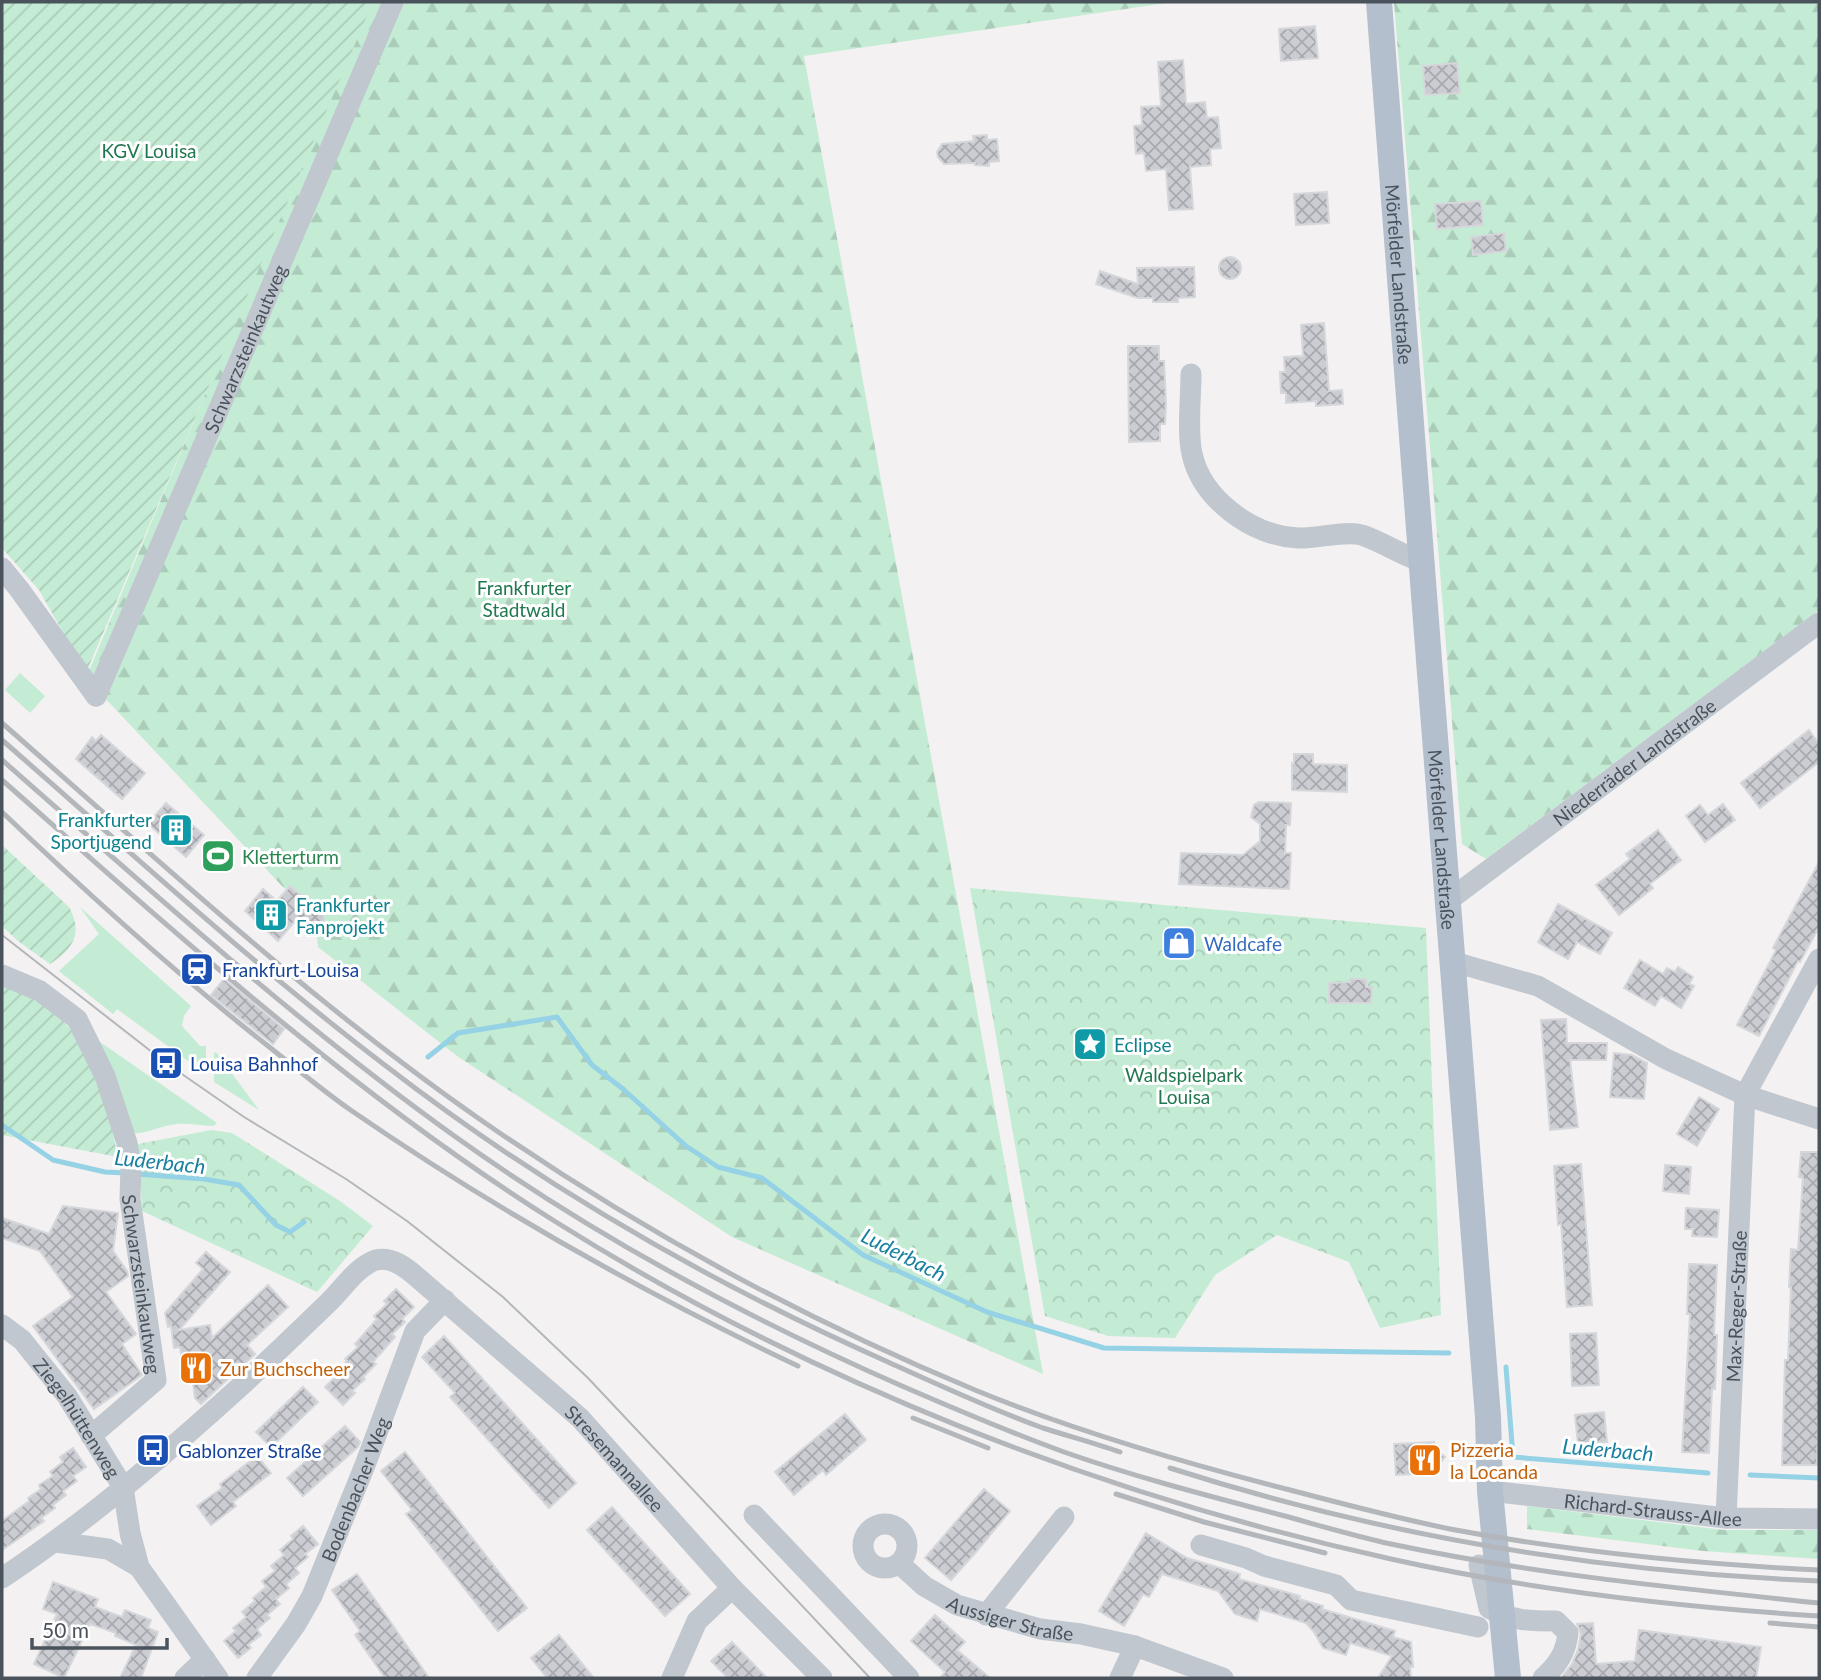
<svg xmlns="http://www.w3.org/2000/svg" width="1821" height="1680" font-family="Lato,sans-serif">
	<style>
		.grass { fill: #c4ecd4 }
		.forest { fill: url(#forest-firs) }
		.park { fill: url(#park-crowns) }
		.garden { fill: url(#garden-furrows) }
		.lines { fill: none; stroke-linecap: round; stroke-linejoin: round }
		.stream { stroke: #95d2e5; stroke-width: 5 }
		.building { fill: url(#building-cross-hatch); stroke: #d5d7db; stroke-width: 2 }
		.minor { stroke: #c0c7ce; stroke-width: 21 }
		.major { stroke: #b3bfcd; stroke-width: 26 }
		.tram { stroke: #b3b6ba; stroke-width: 2 }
		.rail { stroke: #b3b6ba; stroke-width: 5 }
		.labels { text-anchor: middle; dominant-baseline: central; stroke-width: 6; stroke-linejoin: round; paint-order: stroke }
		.park-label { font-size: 19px; fill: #20784f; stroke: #fff }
		.street-label { font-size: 19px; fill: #4a535c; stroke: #fff }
		.culture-label { font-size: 19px; fill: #0d838f; stroke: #fff; text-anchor: start }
		.leisure-label { font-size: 19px; fill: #27864d; stroke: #fff; text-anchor: start }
		.shop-label { font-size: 19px; fill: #366cbe; stroke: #fff; text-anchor: start }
		.transit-label { font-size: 19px; fill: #164399; stroke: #fff; text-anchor: start }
		.food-label { font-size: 19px; fill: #c56008; stroke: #fff; text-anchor: start }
		.water-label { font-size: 21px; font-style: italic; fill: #1980a0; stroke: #fff }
	</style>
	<defs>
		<pattern id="forest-firs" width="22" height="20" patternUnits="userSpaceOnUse" patternTransform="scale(1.75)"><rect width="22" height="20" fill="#c4ecd4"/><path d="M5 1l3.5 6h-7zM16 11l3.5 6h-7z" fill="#aaccb8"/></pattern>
		<pattern id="park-crowns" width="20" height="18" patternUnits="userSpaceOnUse" patternTransform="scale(1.75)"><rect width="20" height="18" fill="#c4ecd4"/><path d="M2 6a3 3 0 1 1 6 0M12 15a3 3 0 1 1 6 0" fill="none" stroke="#aaccb8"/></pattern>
		<pattern id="garden-furrows" width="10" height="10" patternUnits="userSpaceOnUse" patternTransform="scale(1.75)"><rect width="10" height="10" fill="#c4ecd4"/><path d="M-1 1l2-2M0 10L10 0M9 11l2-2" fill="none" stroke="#aaccb8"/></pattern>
		<pattern id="building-cross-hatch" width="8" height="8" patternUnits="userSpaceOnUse" patternTransform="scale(1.75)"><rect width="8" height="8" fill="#cbcdd3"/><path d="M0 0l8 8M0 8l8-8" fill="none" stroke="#a7a9ae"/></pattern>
	</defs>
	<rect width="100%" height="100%" fill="#f3f1f1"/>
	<g class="grass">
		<path d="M20,673L45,696L30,713L5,690Z"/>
		<path d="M80,907L191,1006L184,1016L182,1026L200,1046H206V1074L117,1009L113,1014L59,971L99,934Z"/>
		<path d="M92,1036L100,1042L217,1123L213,1126C201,1126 189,1123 177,1124C162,1125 145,1135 132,1133Z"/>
		<path d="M216,1052L259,1110L214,1082V1053Z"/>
	</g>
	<g class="forest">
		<path d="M370,2H1173L804,56L1043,1374L732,1237L457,1056L318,947L315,914L282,886L86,678Z"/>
		<path d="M1394,2H1819V610L1486,859L1462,844Z"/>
		<path d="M1527,1506L1724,1530H1819V1559L1703,1551L1527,1529Z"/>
	</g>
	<g class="park">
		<path d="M970,888L1426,928L1441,1315L1380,1328L1349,1262L1277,1235L1215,1275L1175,1338L1108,1336L1045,1316Z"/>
		<path d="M211,1130L232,1133L340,1201L373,1226L317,1292L142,1211L138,1144Z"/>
	</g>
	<g class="garden">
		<path d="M2,2H373L86,673L39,590L2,548Z"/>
		<path d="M2,845L69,907C83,933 74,948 50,964L18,941L2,926Z"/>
		<path d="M2,980C45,1001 78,1026 97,1072C107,1095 112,1131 118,1157L2,1135Z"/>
	</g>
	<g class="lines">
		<g class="stream">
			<path d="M428,1057L458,1033L557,1017L592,1065L623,1089L686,1146L718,1167L762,1178L863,1255L987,1312L1104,1348L1449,1353"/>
			<path d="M2,1125L53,1160L105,1172L126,1173"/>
			<path d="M136,1174L204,1179L239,1185L276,1225L290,1232L304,1222"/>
			<path d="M1506,1367L1513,1457L1708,1473"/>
			<path d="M1750,1475L1819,1478"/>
		</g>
	</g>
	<g class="building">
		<path d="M1315,26L1318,58L1281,61L1279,29Z"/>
		<path d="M1183,60L1186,104L1205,102L1207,118L1218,117L1221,148L1210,149L1211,165L1190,167L1193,209L1169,210L1166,169L1146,171L1144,153L1136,154L1134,126L1142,125L1141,107L1161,106L1158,62Z"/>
		<path d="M1457,63L1460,93L1425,95L1423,66Z"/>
		<path d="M987,135V140L997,139L999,161L989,162V166L975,165V163L944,164L938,157L937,152L942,144L974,141L973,136Z"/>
		<path d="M1327,192L1329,223L1296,225L1294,194Z"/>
		<path d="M1481,201L1483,225L1437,229L1435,204Z"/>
		<path d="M1504,233L1506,251L1473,255L1471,237Z"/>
		<circle cx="1230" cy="268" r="11"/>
		<path d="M1194,267L1195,297L1178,298V302H1153V298H1138L1096,284L1100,271L1138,284L1137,268Z"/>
		<path d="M1324,323L1329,391L1342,390L1343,404L1316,406V401L1286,403V393H1281L1280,372H1285L1284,357L1303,356L1301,325Z"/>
		<path d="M1128,346H1159V361H1164L1166,403L1165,424H1160V441L1129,442Z"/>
		<path d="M1809,730L1819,744V762L1760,808L1741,783Z"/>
		<path d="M101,735L145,773L122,799L76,759L92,737L96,741Z"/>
		<path d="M1294,754H1313V764L1347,765V792L1292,790V763L1294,764Z"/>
		<path d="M1259,802L1291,803L1290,825H1286L1285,853H1291L1289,889L1179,884L1181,853L1243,855L1260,841V824L1251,817L1254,805Z"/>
		<path d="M166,803L204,835L186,857L148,824Z"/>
		<path d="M1723,804L1735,820L1705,842L1686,816L1700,805L1708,815Z"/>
		<path d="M1658,830L1681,860L1650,884L1653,888L1619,915L1596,885L1630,859L1626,854Z"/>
		<path d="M1819,862V927L1800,962L1798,961L1759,1036L1737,1025L1776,950L1773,948Z"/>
		<path d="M290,886L323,914L324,924L299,932L295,921L278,941L245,911L263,889L277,901Z"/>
		<path d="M1558,904L1612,933L1600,954L1577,942L1568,959L1538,942Z"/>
		<path d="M1165,929L1195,930L1194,950L1165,948Z"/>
		<path d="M1640,960L1663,974L1667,968L1675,972L1678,967L1693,977L1689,984L1694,986L1681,1008L1661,996L1655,1006L1624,988Z"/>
		<path d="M224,979L284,1029L273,1044L211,995Z"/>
		<path d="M1350,979H1366V987H1372L1371,1003H1329V983L1350,982Z"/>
		<path d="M1566,1019L1567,1043H1607L1606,1060H1570L1578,1127L1550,1130L1541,1020Z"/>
		<path d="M1614,1053L1632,1055L1647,1063L1644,1099L1610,1097Z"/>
		<path d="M1699,1097L1719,1109L1697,1146L1677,1134Z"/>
		<path d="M1801,1152H1819V1401L1817,1465H1782L1785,1360H1788L1791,1287H1789L1791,1249L1798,1250L1803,1178L1799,1177Z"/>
		<path d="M1581,1164L1592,1305L1567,1307L1561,1224L1558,1225L1554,1166Z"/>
		<path d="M1665,1165L1691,1167L1689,1194L1663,1191Z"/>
		<path d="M63,1206L118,1213L113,1251L127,1271L128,1276L106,1292L136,1334L122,1344L142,1375L94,1409L33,1326L73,1297L40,1251L2,1238V1218L49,1234Z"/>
		<path d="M1686,1208L1719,1210L1717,1237L1692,1236L1693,1229H1685Z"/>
		<path d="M206,1252L230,1272L179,1330L210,1325L212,1338L268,1285L288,1307L247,1345L255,1354L201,1404L195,1398L189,1353L181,1354L180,1347L174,1348L171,1326L168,1327L165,1313L203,1269L196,1263Z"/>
		<path d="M1689,1264L1717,1265L1714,1335H1717L1715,1389H1712L1709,1453L1682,1452L1690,1314H1687Z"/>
		<path d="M396,1289L414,1307L402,1319L405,1322L392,1334L395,1337L373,1362L376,1364L363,1377L365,1379L352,1391L355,1393L343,1405L325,1387L337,1375L334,1373L347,1361L345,1359L358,1347L355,1344L377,1319L374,1316L387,1304L384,1301Z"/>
		<path d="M1596,1333L1599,1385L1572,1386L1570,1334Z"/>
		<path d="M444,1336L576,1483L549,1508L450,1397L455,1393L422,1357Z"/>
		<path d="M303,1387L318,1402L271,1447L256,1432Z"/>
		<path d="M1604,1412L1607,1442L1578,1445L1575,1415Z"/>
		<path d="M845,1414L866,1440L826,1475L823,1470L794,1495L775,1472Z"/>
		<path d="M345,1426L360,1442L358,1447L303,1496L287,1478Z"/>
		<path d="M1434,1442L1435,1449L1445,1457L1436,1469V1473L1396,1475L1394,1444Z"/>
		<path d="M73,1448L86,1467L73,1476L77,1481L63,1491L66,1495L53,1505L55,1508L41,1518L44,1521L2,1550V1521L29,1501L28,1498L41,1489L39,1485L53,1476L50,1472L63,1462L60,1457Z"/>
		<path d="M405,1452L527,1608L498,1631L406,1514L412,1510L381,1471Z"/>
		<path d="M257,1456L271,1473L233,1502L236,1506L211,1525L197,1506L222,1488L220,1484Z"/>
		<path d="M984,1489L1010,1511L976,1552L951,1580L925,1558Z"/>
		<path d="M612,1507L690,1594L665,1616L587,1530Z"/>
		<path d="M303,1526L318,1544L305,1554L308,1557L295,1568L299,1573L286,1584L289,1588L276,1599L280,1604L267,1615L270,1618L257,1629L261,1635L248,1645L251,1648L238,1658L224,1641L236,1631L233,1628L246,1617L242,1612L255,1601L253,1598L266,1587L262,1581L275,1571L271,1566L284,1555L280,1550L293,1539L291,1536Z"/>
		<path d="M1146,1533L1187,1558L1240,1574L1239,1579L1300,1596L1299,1599L1323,1606L1322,1609L1395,1631L1393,1637L1411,1642L1413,1667H1410L1411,1678H1378L1392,1656L1350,1643L1346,1655L1323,1648L1314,1632L1306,1623L1260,1609L1257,1621L1235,1614L1218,1591L1162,1574L1149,1597L1143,1594L1124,1626L1099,1611Z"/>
		<path d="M357,1574L385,1614L429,1678H385L355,1635L360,1631L332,1590Z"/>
		<path d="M53,1582L98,1599L95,1607L122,1617L125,1610L151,1620L148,1628L158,1632L141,1678H120L136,1645L115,1636L116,1633L90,1624L64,1678L34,1664L57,1614L43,1609Z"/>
		<path d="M935,1615L965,1642L957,1650L990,1678H940L945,1672L911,1641Z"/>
		<path d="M1593,1623L1596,1664L1635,1661L1639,1630L1761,1647L1756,1678H1561L1572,1664L1578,1650L1581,1634L1577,1624Z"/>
		<path d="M559,1635L584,1666L594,1678H547L531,1658Z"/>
		<path d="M732,1642L767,1678H728L711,1661Z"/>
	</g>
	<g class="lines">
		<g class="minor">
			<path d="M1191,374C1191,396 1187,433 1192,454C1202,499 1252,536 1298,538C1316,539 1345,530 1362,535C1382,542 1400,554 1420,561"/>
			<path d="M2,568L19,589L96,696"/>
			<path id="s1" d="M96,696L393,2"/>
			<path id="s2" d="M1449,900L1819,623"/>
			<path d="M1454,962L1538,986L1666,1059L1745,1095L1819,1119"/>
			<path id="s3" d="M2,975L40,991L77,1019L105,1076L127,1143L131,1165L130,1199L156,1380L91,1436"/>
			<path id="s4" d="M2,1325L22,1340L67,1396L123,1487L130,1533L139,1567L218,1678"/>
			<path id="s5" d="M1490,1491L1726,1518L1819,1519"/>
			<path d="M754,1515L909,1678"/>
			<path id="s6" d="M1726,1518L1745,1095L1819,959"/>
			<circle cx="885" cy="1546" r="22"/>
			<path d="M56,1542L108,1549L139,1567"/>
			<path d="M1201,1545L1246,1558L1264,1566L1336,1585L1351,1600L1478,1627"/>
			<path id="s7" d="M900,1564L924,1586L957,1605L1040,1629L1081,1634L1135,1646L1223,1678"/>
			<path d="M1479,1565L1489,1608C1510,1621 1531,1621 1556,1621L1568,1633C1566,1652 1558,1665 1543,1678"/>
			<path id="s8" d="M2,1578C88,1521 167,1453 243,1384C272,1357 300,1330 328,1303C342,1290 357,1266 376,1260C392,1256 407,1268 418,1278L580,1418L732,1588L822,1678"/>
			<path d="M986,1615L1064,1517"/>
			<path d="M185,1678L205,1659"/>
			<path id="s9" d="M257,1678L296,1624L312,1596L365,1465L415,1331L445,1300"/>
			<path d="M672,1678L697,1621L732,1588"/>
			<path d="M1120,1678L1135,1646"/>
		</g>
		<path class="major" id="s10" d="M1379,2C1415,474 1450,945 1488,1417L1490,1491L1508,1678"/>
		<path class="tram" d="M2,935L166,1063L244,1117L346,1179L407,1221L503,1297L588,1378L870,1678"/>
		<g class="rail">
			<path d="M2,723C157,859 309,1000 478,1118C633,1226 801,1318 975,1390C1077,1432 1184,1463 1290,1490C1343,1504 1396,1518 1450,1529C1572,1552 1696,1564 1819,1570"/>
			<path d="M2,740C128,850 252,964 386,1066C540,1185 710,1283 888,1362C939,1385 990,1409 1043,1428C1068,1436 1094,1443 1120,1452"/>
			<path d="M2,760C149,889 294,1021 453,1135C592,1235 745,1317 902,1386C955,1409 1009,1432 1064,1452C1135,1477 1209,1496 1281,1515C1318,1525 1354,1536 1391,1544C1532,1574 1676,1588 1819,1603"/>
			<path d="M2,780C179,936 355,1096 556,1222C809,1381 1100,1495 1391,1559C1530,1590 1678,1607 1819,1616"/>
			<path d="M2,812C88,894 175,973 268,1046C296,1068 323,1091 352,1111C493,1208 644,1293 798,1366"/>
			<path d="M913,1418L988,1448"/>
			<path d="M1170,1468C1379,1535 1599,1572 1819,1581"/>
			<path d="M1116,1494L1204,1522L1325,1553"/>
			<path d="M1770,1623L1819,1627"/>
		</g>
	</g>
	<defs>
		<g id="building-square" transform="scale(1.75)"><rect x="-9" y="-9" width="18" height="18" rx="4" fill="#0f9aa8" stroke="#fff"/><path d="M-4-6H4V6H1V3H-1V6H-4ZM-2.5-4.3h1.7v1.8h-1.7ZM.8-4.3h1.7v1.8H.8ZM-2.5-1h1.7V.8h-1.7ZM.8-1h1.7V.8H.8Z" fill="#fff"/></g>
		<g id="stadium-square" transform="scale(1.75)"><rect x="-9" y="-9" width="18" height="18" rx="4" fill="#2e9e5b" stroke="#fff"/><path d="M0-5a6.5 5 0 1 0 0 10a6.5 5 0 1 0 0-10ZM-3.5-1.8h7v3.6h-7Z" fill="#fff"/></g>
		<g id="shop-square" transform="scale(1.75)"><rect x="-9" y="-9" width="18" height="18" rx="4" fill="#3f7fe0" stroke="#fff"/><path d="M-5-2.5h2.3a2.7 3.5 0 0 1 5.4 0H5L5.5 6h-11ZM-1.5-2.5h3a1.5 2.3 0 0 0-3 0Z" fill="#fff"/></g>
		<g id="station-square" transform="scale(1.75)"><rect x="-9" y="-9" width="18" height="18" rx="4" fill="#1a4fb4" stroke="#fff"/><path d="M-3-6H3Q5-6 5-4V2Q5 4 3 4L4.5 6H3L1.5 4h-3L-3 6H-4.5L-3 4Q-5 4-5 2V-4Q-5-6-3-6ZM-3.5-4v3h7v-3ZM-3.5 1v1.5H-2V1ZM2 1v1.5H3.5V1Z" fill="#fff"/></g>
		<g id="sight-square" transform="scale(1.75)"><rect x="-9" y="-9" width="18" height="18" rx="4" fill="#0f9aa8" stroke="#fff"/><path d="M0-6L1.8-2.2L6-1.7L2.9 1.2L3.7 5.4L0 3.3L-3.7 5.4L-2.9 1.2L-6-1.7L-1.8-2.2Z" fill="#fff"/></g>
		<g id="bus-square" transform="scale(1.75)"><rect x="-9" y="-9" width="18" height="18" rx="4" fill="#1a4fb4" stroke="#fff"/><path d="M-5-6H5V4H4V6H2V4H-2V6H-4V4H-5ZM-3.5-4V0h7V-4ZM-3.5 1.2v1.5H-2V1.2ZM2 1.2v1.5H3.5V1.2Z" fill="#fff"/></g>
		<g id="restaurant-square" transform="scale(1.75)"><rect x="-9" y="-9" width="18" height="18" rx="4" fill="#e8710a" stroke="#fff"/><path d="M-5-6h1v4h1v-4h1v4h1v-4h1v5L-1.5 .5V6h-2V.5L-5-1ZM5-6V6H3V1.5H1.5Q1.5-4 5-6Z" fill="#fff"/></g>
	</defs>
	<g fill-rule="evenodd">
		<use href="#building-square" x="176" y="830"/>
		<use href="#stadium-square" x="218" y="856"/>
		<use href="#building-square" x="271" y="915"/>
		<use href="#shop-square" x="1179" y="943"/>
		<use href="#station-square" x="197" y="969"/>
		<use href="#sight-square" x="1090" y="1044"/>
		<use href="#bus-square" x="166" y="1063"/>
		<use href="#restaurant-square" x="196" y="1368"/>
		<use href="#bus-square" x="153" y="1450"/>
		<use href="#restaurant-square" x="1425" y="1460"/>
	</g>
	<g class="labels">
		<g class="park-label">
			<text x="149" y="150">KGV Louisa</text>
			<text x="524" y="587">Frankfurter<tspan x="524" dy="22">Stadtwald</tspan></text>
			<text x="1184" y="1074">Waldspielpark<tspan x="1184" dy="22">Louisa</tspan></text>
		</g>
		<g class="street-label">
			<text stroke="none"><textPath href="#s10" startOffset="273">Mörfelder Landstraße</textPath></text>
			<text stroke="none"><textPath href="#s1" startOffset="378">Schwarzsteinkautweg</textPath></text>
			<text stroke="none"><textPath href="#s2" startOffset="231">Niederräder Landstraße</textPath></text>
			<text stroke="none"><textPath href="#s10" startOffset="840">Mörfelder Landstraße</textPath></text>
			<text stroke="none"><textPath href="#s3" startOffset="364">Schwarzsteinkautweg</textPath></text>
			<text stroke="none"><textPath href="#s6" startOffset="212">Max-Reger-Straße</textPath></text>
			<text stroke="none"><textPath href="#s4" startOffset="121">Ziegelhüttenweg</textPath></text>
			<text stroke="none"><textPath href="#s8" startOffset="807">Stresemannallee</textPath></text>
			<text stroke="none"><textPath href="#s9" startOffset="214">Bodenbacher Weg</textPath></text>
			<text stroke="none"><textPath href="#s5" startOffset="164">Richard-Strauss-Allee</textPath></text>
			<text stroke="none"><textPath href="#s7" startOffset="126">Aussiger Straße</textPath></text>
		</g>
		<g class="culture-label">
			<text x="152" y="819" text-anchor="end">Frankfurter<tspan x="152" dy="22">Sportjugend</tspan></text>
			<text x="296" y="904">Frankfurter<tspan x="296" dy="22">Fanprojekt</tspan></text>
			<text x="1114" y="1044">Eclipse</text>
		</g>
		<g class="leisure-label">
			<text x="242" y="856">Kletterturm</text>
		</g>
		<g class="shop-label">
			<text x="1204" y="943">Waldcafe</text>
		</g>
		<g class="transit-label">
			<text x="222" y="969">Frankfurt-Louisa</text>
			<text x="190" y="1063">Louisa Bahnhof</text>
			<text x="178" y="1450">Gablonzer Straße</text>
		</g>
		<g class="food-label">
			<text x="220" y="1368">Zur Buchscheer</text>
			<text x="1450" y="1449">Pizzeria<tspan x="1450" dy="22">la Locanda</tspan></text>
		</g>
		<g class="water-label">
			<text transform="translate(160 1161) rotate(6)">Luderbach</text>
			<text transform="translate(904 1254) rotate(27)">Luderbach</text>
			<text transform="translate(1608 1449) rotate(5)">Luderbach</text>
		</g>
	</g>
	<rect width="1821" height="1680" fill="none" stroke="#4a535c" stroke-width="7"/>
	<path d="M32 1638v10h135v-10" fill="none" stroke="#4a535c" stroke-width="3.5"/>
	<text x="42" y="1638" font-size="21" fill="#4a535c" stroke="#ffffff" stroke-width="5" paint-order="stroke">50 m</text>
</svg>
